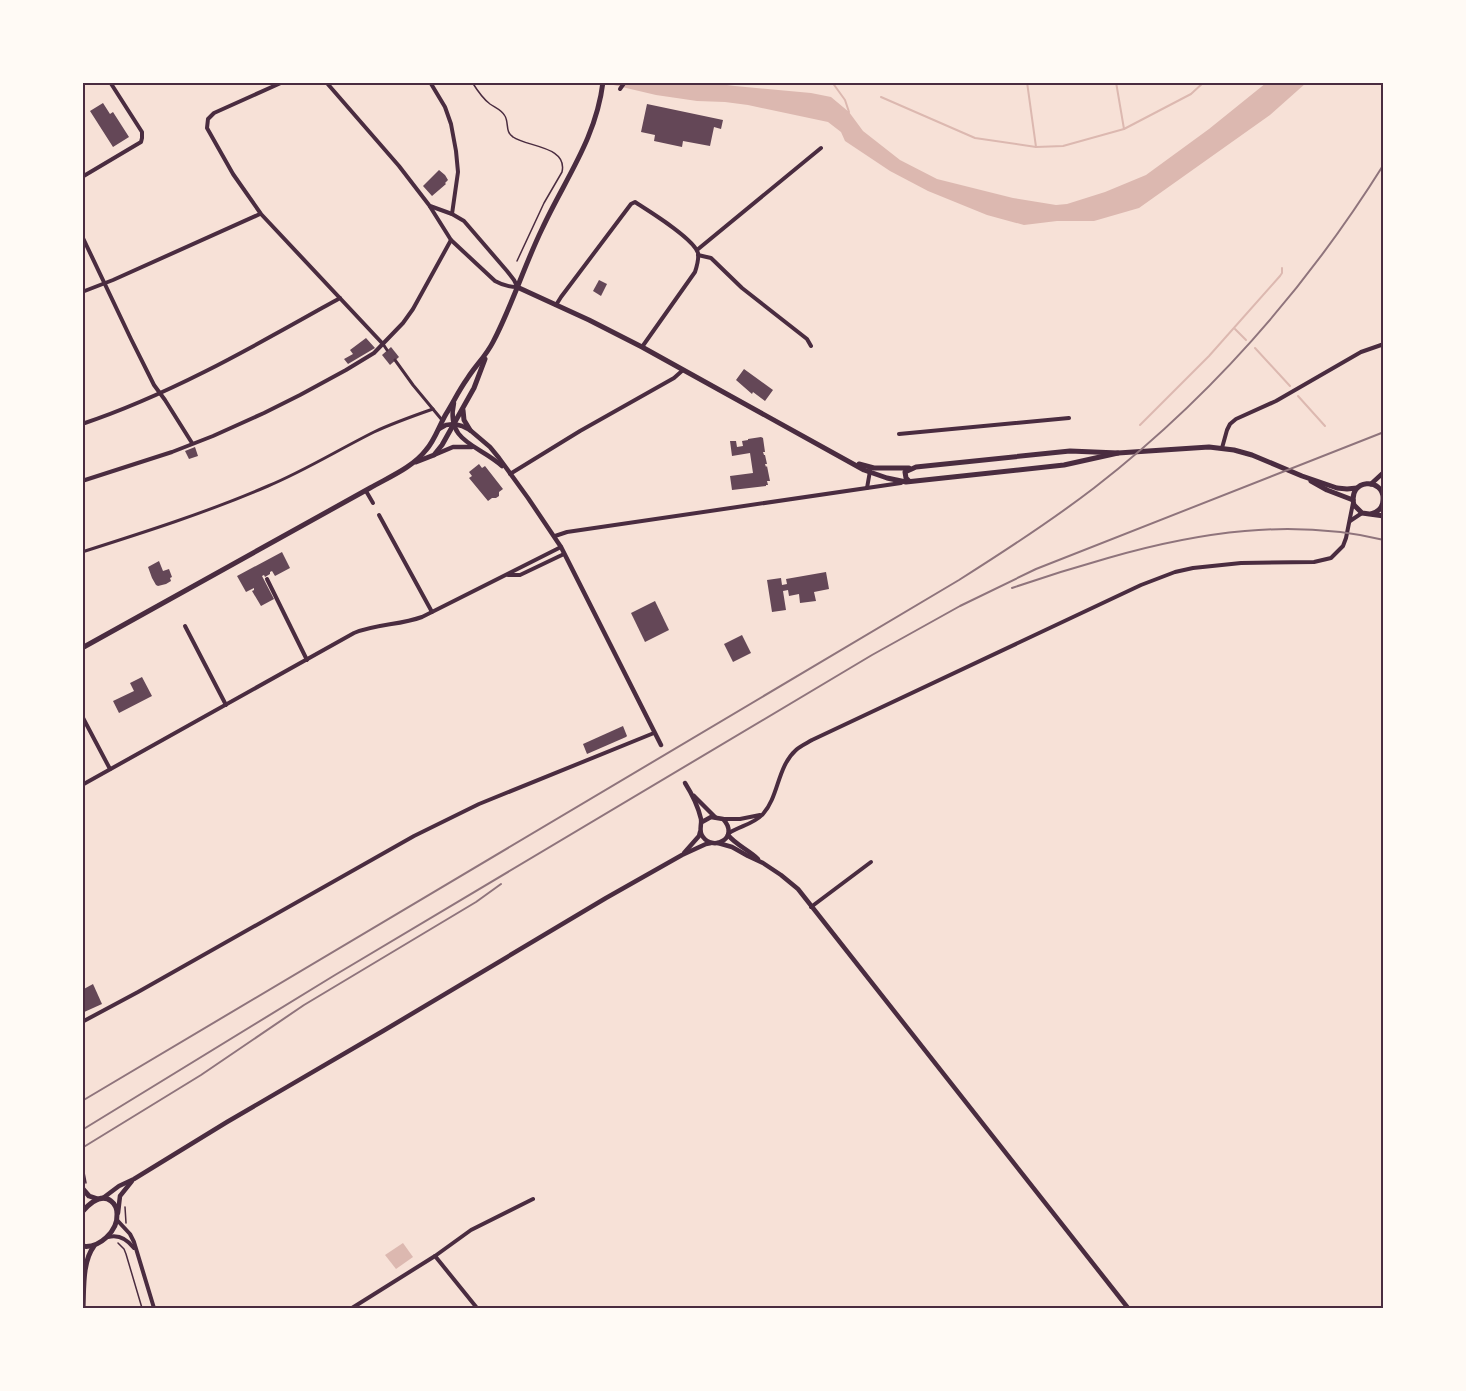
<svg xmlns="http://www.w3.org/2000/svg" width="1466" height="1391" font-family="'Fira Sans Condensed',sans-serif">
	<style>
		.water { fill: #dcb8b0 }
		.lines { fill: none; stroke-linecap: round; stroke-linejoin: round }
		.stream { stroke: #dcb8b0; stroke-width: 2 }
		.building { fill: #644757 }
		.path { stroke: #4a2c40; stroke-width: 1.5 }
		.pedestrian { stroke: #4a2c40; stroke-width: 3 }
		.minor { stroke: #4a2c40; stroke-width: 4 }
		.tertiary { stroke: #4a2c40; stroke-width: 4.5 }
		.secondary { stroke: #4a2c40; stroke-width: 5 }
		.rail { stroke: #8f747c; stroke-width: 2 }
		.neatline { fill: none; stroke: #4a2c40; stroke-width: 2 }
	</style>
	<rect width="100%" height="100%" fill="#f7e1d7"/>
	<g class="water">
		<path d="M605,83H711L735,86L811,93L831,97L849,112L863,131L900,160L937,179L1013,198L1056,205L1067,204L1105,192L1146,175L1209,129L1266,83H1306L1270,115L1139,208L1094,221H1057L1024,225L987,215L928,191L890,171L845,141L841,132L828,122L748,105L725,102L697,101L656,95Z"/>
		<path d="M403,1243L413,1257L396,1269L385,1255Z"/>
	</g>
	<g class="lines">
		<g class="stream">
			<path d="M832,82L845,100L849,112"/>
			<path d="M1027,82L1036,147"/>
			<path d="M1116,82L1124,129"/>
			<path d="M881,97L975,138L1036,147L1063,146L1124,129L1191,94L1204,82"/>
			<path d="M1235,329L1246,340"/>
			<path d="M1255,348L1290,386"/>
			<path d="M1298,396L1325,426"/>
			<path d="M1140,425L1209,356L1280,276L1282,273V268"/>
		</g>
	</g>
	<g class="building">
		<path d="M103,103L110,114L113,112L129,137L113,147L90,111Z"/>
		<path d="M647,104L723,120L721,129L714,127L710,146L683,141L682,147L654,141L655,135L641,132Z"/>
		<path d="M439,170L445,175L448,180L445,183L446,184L432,196L423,186Z"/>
		<path d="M599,280L607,284L601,296L593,291Z"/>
		<path d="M366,338L375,348L348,364L344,359L353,354L350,350Z"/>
		<path d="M391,347L399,357L390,365L382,355Z"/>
		<path d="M744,369L773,390L765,401L753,392L752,394L736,380Z"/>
		<path d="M761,437L763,438L765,452H763L764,455H765L767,464H765L766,467L767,466L770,481H767L768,485H766V486L732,490L730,476L753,473L750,453L732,456L730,441H736L737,447L743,446L742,441L748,440V439Z"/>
		<path d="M195,447L198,456L189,459L185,451Z"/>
		<path d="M479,464L482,468L485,466L503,489L499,492V496L496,498H492L488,501L469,478L472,476L469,472Z"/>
		<path d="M282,552L290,568L275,576L272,571L270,572V574L265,577L264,575L262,576L274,599L261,606L252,591L254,590V588L246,592L237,576Z"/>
		<path d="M159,561L163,571L169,569L172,577L170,578L171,581L166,584L158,586L156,585L152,578L148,567Z"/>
		<path d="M826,572L829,589L814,592L816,601L800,603L799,594L789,596L788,590L783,591L786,610L772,612L767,580L781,578L782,585L787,584L786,579Z"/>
		<path d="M655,601L669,630L645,642L631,613Z"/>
		<path d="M742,635L751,653L733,662L724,644Z"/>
		<path d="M142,677L152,696L119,713L113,701L134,691L130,683Z"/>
		<path d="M623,726L627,736L626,737L587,754L583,744Z"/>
		<path d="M93,984L102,1004L82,1013V990Z"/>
	</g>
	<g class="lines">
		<g class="path">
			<path d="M472,82C477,90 483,99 490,104C496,108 502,110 505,116C509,123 505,132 513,137C527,147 568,146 562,172L544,203L517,261"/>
			<path d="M82,1162L86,1183"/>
			<path d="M125,1207L126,1223"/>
			<path d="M118,1243L124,1249L126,1254L142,1308"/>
		</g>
		<g class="pedestrian">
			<path d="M383,344L387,350"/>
			<path d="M395,360L413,385L442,420"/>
			<path d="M82,552C145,532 208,512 268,486C304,471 338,450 374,432C393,423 413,416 433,409"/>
		</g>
		<g class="minor">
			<path d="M283,82L214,113L208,119L207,128L233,174L261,214L383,344"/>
			<path d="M326,82L399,166L429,205L451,240L495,281C502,285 509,287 517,287"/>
			<path d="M430,82L445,107L451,124L456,151L458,172L452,214"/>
			<path d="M620,89L625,82"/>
			<path d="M82,177L141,142L142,138V132L110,82"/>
			<path d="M430,206L452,214L464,221L507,271L514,280L517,286"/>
			<path d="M82,236L131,339L154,385L165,400L192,443"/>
			<path d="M697,250L821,148"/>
			<path d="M698,255L711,258L742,288L807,339L811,346"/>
			<path d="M82,292L113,280L260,214"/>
			<path d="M556,305L561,297L631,204L635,202L638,204C652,213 694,239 698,253C699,259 697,266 695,272L642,347"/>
			<path d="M82,424C172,394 258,344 340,298"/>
			<path d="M899,434L1069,418"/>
			<path d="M1222,448L1227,430L1230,424L1236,419L1276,401L1361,352L1384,344"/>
			<path d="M510,474L580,431L674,378L683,370"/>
			<path d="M82,481L172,452L213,436L264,413L300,395L346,370L374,353L403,323L413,309L451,240"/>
			<path d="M867,488L870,471"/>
			<path d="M366,491L373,503"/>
			<path d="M379,515L432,612"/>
			<path d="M1350,521L1362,513"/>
			<path d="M555,536L567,532L901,483"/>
			<path d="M508,575H520L564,554"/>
			<path d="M267,579L307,660"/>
			<path d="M185,626L226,705"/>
			<path d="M82,716L110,769"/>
			<path d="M82,785L354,633C376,624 400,625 422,617L561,547"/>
			<path d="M723,819H740L760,815"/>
			<path d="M729,833C740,826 754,824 763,814C779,796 777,767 796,750C800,746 807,743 812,740L1141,585L1175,572L1193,568L1241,563L1314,562L1331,558L1343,546L1346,538L1353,503"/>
			<path d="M811,907L871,862"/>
			<path d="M82,1022L138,992L414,836L479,804L654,733"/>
			<path d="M117,1220L130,1234L134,1242L154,1308"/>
			<path d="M108,1237C119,1234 127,1239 134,1248"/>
			<path d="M435,1256L477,1308"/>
			<path d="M352,1308L435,1256L471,1230L533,1199"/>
		</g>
		<g class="tertiary">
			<path d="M454,403C445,442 479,445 502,466"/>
			<path d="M439,429L446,425L454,424L462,426L470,430L490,447L499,458L528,498L561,547L661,745"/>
			<path d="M434,455L453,447H472"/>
			<path d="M1371,484L1384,472"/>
			<path d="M685,783C692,794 698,806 701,819C702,825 698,831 703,837C714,852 740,837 723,819L711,817L702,822"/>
			<path d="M694,796L715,817"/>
			<path d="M728,835C736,845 749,850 758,859"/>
			<path d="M718,843L732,847L748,856L763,863L781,875L798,889L1128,1308"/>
			<path d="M684,853L699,836L700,832"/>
			<path d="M103,1198L119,1186L134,1179L227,1122L383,1031L606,898L682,855L706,844L711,843"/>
			<path d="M118,1213L120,1196L132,1181"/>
		</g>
		<g class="secondary">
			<path d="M517,287L589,320L642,347L864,470L887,478L906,482L1064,465L1118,453"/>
			<path d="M463,410L464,420L470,430"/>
			<path d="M416,462L434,455L442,445L474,388L485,359"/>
			<path d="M859,464L874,468H909"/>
			<path d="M909,481L906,478L905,472L916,467L1070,451L1118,453L1209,447L1234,450L1252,455L1302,476L1337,488L1347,489L1357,488"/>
			<path d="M1311,481L1327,490L1353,500"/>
			<path d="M1371,514C1378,512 1383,508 1383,500C1385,477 1347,478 1354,505L1362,513L1384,516"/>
			<path d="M82,648L370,488C389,477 412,468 426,450C435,440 439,426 446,414C453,403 459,390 467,379C475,366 486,356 493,342C512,306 524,266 542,229C565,179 596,139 603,82"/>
			<path d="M82,1188L89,1196L98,1199"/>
			<path d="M82,1212C89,1204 101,1193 111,1201C115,1204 117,1209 117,1214C118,1231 99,1249 82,1246"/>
			<path d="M83,1308C84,1289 82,1262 94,1246"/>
		</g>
		<g class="rail">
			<path d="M1012,588C1044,577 1076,567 1108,558C1198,532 1291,518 1384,540"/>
			<path d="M82,1101L959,580C1005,551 1051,521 1094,488C1210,398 1307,287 1384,164"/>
			<path d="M82,1130L335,975L872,655L960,606L1036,569L1384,432"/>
			<path d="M82,1148L201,1075L304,1005L476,902L501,884"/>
		</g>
	</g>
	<rect width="1466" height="1391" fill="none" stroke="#fffaf5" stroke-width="168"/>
	<rect x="84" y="84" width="1298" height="1223" class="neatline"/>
</svg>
